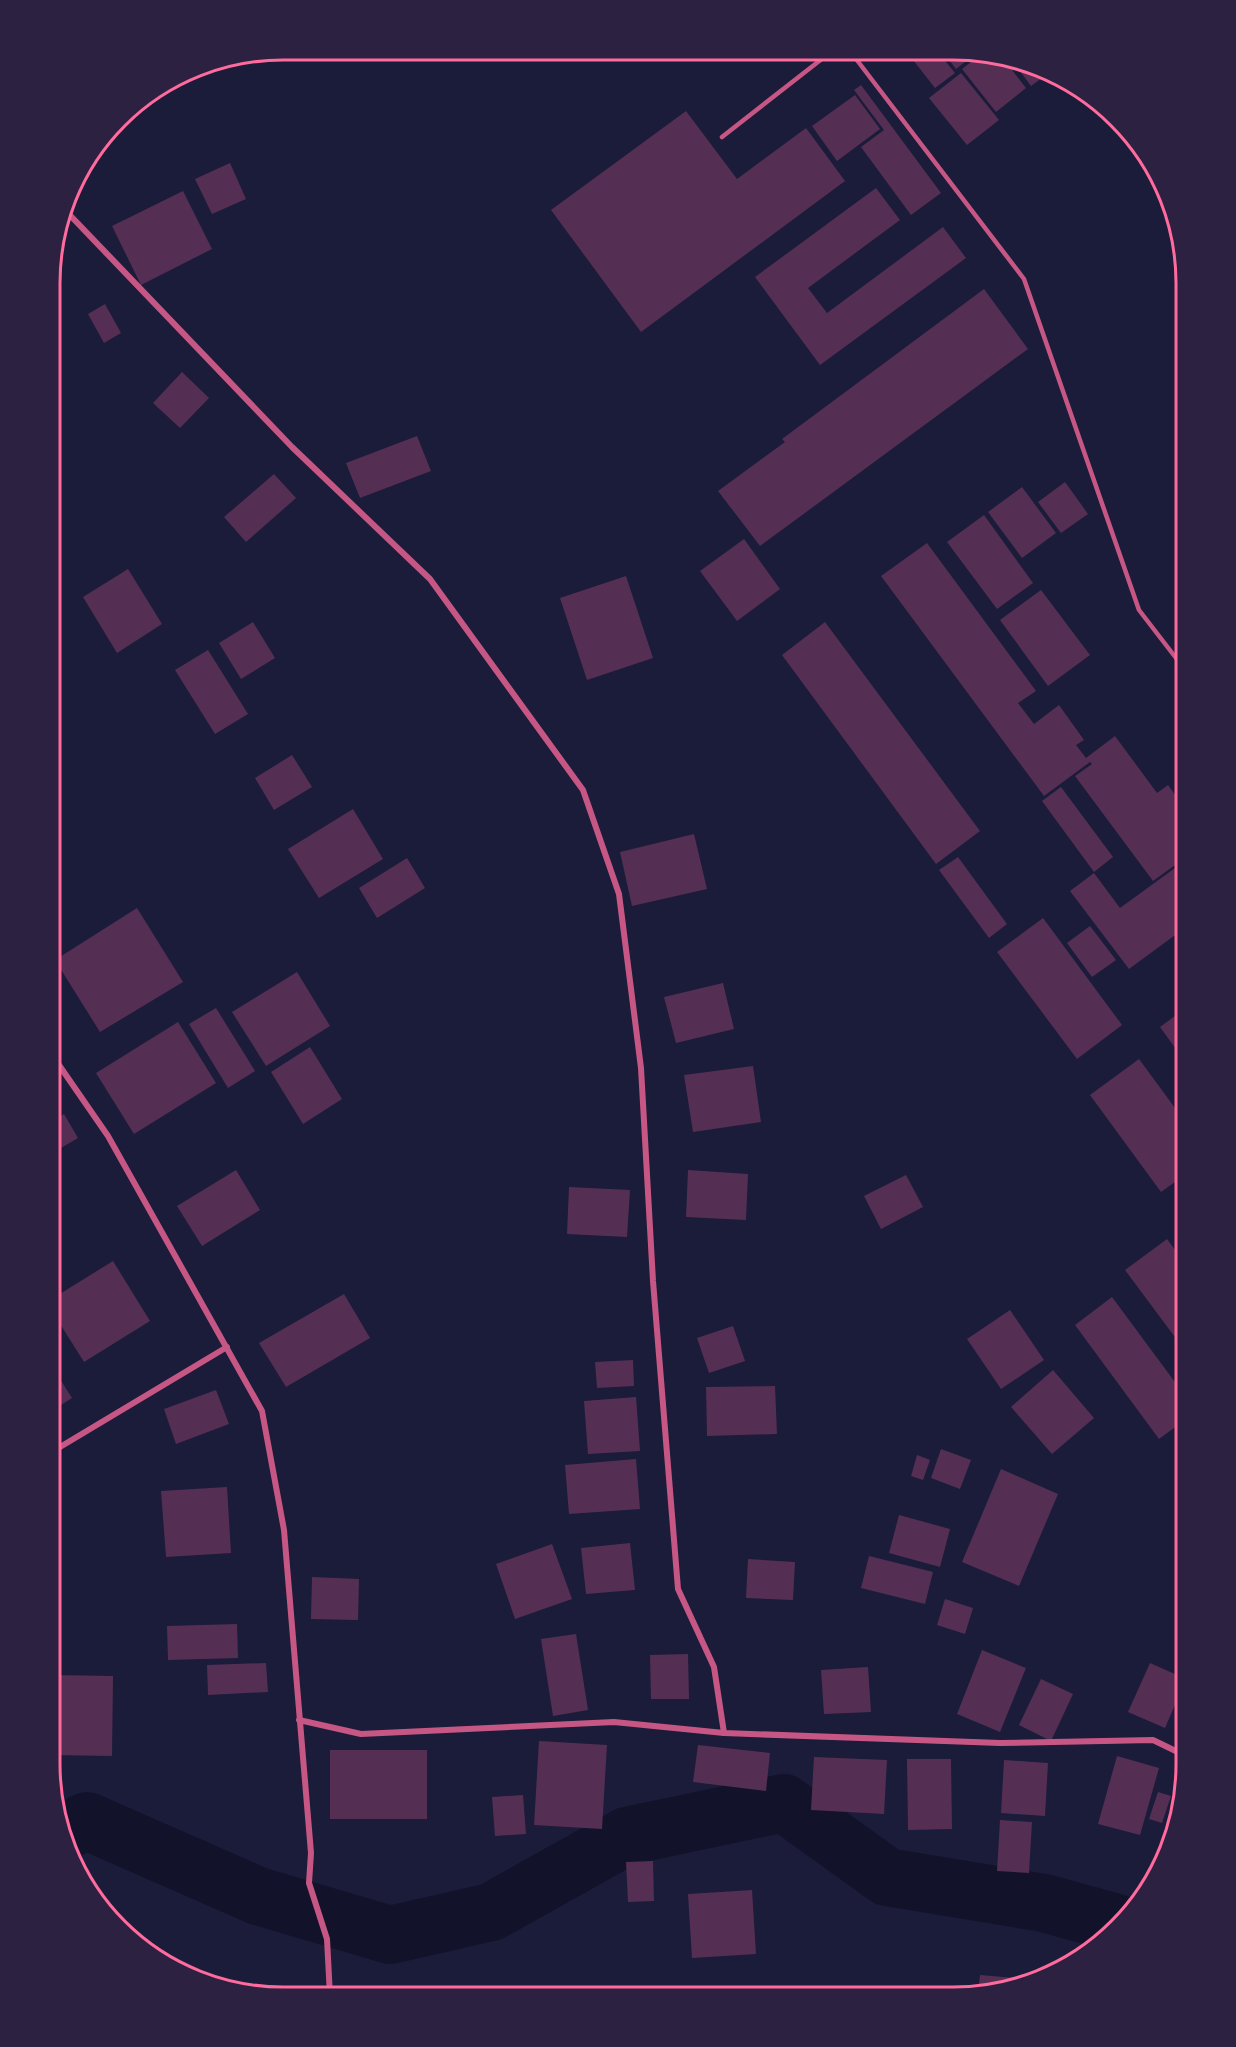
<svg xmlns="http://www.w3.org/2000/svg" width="1236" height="2047" font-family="'Golos Text',sans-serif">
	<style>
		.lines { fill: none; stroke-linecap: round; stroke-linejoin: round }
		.river { stroke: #12122b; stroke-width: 58 }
		.building { fill: #542f53 }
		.service { stroke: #c65784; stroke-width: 4.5 }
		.minor { stroke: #c65784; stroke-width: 6 }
		.rim { fill: none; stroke: #ff6b9d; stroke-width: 3 }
	</style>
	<rect width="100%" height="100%" fill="#1b1b3a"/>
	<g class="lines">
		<path class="river" d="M63,1832L87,1821L258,1896L390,1935L491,1912L627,1836L784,1803L887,1877L1044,1903L1120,1924"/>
	</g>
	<g class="building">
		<path d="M906,51H937L955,73L935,88Z"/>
		<path d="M942,51H965L970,58L956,69Z"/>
		<path d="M973,52H984L1001,56L1026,88L996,112L962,69L977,57Z"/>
		<path d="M1011,59L1043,67L1050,72L1031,86Z"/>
		<path d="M961,73L999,120L967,145L929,98Z"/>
		<path d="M861,85L941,193L911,215L861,147L884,130L854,90Z"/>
		<path d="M855,95L880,129L837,161L812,126Z"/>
		<path d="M686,111L737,179L806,128L845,181L641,332L551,210Z"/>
		<path d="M230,163L246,199L212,214L195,179Z"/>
		<path d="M876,188L900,220L808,288L827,313L943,227L966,258L820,365L755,277Z"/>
		<path d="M183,191L212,249L141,285L112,226Z"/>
		<path d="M984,289L1028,349L760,546L718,491L785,442L782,439Z"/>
		<path d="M105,304L121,333L104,343L88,314Z"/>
		<path d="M182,372L209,398L180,428L153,403Z"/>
		<path d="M417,436L431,471L360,498L346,463Z"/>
		<path d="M274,474L296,498L246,542L224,517Z"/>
		<path d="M1065,482L1088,514L1061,533L1038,502Z"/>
		<path d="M1022,487L1056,533L1022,558L988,512Z"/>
		<path d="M984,515L1033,583L997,609L947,542Z"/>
		<path d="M744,539L780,589L737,621L700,571Z"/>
		<path d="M927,543L1036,691L1018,703L1034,724L1059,705L1084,740L1076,745L1086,758L1115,736L1157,793L1168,785L1186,810V820L1183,822L1186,826V857L1153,881L1075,776L1092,764L1090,762L1044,796L881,576Z"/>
		<path d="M128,569L162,624L117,653L83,597Z"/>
		<path d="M626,576L653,658L587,680L560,598Z"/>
		<path d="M1041,590L1090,655L1048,686L1000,620Z"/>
		<path d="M253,622L275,658L241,679L219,643Z"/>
		<path d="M825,622L980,831L936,864L782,655Z"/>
		<path d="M208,650L248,714L215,734L175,670Z"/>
		<path d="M292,755L312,787L274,810L255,778Z"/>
		<path d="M1061,787L1113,857L1094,872L1042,801Z"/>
		<path d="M353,809L383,859L319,898L288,849Z"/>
		<path d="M694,834L707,889L632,906L620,852Z"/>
		<path d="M958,857L1007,924L989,938L939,870Z"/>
		<path d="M407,858L425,888L377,918L359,888Z"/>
		<path d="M1186,860V927L1129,969L1070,891L1094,873L1120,908Z"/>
		<path d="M137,908L183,982L100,1032L55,960Z"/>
		<path d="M1043,918L1122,1025L1077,1059L997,952Z"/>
		<path d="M1090,926L1116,960L1092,977L1067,943Z"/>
		<path d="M297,972L330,1026L266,1066L232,1012Z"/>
		<path d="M723,983L734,1029L676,1043L664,997Z"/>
		<path d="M216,1008L255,1071L228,1088L189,1024Z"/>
		<path d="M1186,1008V1063L1160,1027Z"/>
		<path d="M178,1022L216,1083L134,1134L96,1073Z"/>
		<path d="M310,1047L342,1099L303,1124L271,1072Z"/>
		<path d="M1139,1059L1186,1123V1174L1161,1192L1090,1095Z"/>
		<path d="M753,1066L761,1122L693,1132L684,1075Z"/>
		<path d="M64,1114L78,1138L61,1148L50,1131V1123Z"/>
		<path d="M236,1170L260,1210L202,1246L177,1206Z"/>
		<path d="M688,1170L748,1174L746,1220L686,1217Z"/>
		<path d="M906,1175L923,1207L881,1229L864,1196Z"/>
		<path d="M569,1187L630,1190L627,1237L567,1234Z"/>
		<path d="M1167,1239L1186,1265V1352L1125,1270Z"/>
		<path d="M113,1261L150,1321L84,1362L50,1308V1300Z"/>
		<path d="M344,1294L370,1338L286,1387L259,1343Z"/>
		<path d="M1112,1297L1186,1397V1419L1159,1439L1075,1325Z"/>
		<path d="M1010,1310L1044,1360L1001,1389L967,1339Z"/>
		<path d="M733,1326L745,1361L709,1373L697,1338Z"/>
		<path d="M633,1360L634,1386L597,1388L595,1362Z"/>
		<path d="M50,1363L72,1398L50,1412Z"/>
		<path d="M1053,1370L1094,1418L1052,1454L1011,1407Z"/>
		<path d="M775,1386L777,1434L707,1436L706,1387Z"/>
		<path d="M216,1390L229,1424L176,1444L164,1409Z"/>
		<path d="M636,1397L640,1451L588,1454L584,1401Z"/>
		<path d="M941,1449L971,1460L960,1489L931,1478Z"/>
		<path d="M917,1455L930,1460L923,1480L911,1476Z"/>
		<path d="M636,1459L640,1509L569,1514L565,1465Z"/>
		<path d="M1001,1469L1058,1494L1019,1586L962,1562Z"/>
		<path d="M227,1487L231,1553L166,1557L161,1491Z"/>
		<path d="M899,1515L950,1529L940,1567L889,1553Z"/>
		<path d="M630,1543L635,1590L586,1594L581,1548Z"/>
		<path d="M552,1544L572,1599L515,1619L496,1564Z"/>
		<path d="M869,1556L933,1572L925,1604L861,1588Z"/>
		<path d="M748,1559L795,1562L793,1600L746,1598Z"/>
		<path d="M312,1577L359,1579L358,1620L311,1619Z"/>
		<path d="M945,1599L973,1608L965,1634L937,1625Z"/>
		<path d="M237,1624L238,1658L168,1660L167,1626Z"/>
		<path d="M576,1634L588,1710L553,1716L541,1639Z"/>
		<path d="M982,1650L1026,1668L1000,1732L957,1714Z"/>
		<path d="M688,1654L689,1699H651L650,1655Z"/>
		<path d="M266,1663L268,1692L208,1695L207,1665Z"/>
		<path d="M1150,1663L1186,1679L1165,1728L1128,1712Z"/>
		<path d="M868,1667L871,1712L824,1714L821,1670Z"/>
		<path d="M52,1675L113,1676L112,1756L50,1755Z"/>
		<path d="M1041,1679L1073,1694L1051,1741L1019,1725Z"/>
		<path d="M539,1741L607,1745L602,1829L534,1825Z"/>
		<path d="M698,1745L770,1753L766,1791L693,1782Z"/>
		<rect x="330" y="1750" width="97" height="69"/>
		<path d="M1117,1756L1159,1768L1140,1835L1098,1824Z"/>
		<path d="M814,1757L887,1760L884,1814L811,1810Z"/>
		<path d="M907,1759H951L952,1829L908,1830Z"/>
		<path d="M1004,1760L1048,1763L1045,1816L1001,1813Z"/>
		<path d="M1158,1792L1171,1796L1162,1823L1149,1819Z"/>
		<path d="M523,1795L526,1834L495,1836L492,1797Z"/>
		<path d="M1182,1797L1174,1839L1170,1846L1161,1842Z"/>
		<path d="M1000,1820L1032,1822L1029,1873L997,1871Z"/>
		<path d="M653,1861L654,1901L628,1902L626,1862Z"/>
		<path d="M752,1890L756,1954L692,1958L688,1894Z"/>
		<path d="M980,1975L1037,1980V1981L978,1993Z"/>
	</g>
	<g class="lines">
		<g class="service">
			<path d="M850,51L1024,279L1139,610L1186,671"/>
			<path d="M722,137L832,51"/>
		</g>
		<g class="minor">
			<path d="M65,210L292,447L430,579L583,790L619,894L641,1068L653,1281L678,1589L714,1667L724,1733"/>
			<path d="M50,1052L108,1136L262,1411L284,1530L311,1853L309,1883L327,1939L330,1996"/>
			<path d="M50,1453L227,1347"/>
			<path d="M299,1720L361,1734L614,1722L724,1733L1000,1743L1153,1740L1186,1756"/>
		</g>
	</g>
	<path d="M0 0H1236V2047H0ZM283 60H953A223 223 0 0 1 1176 283V1764A223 223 0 0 1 953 1987H283A223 223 0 0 1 60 1764V283A223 223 0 0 1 283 60Z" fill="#2d2142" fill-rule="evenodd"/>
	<path class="rim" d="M283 60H953A223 223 0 0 1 1176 283V1764A223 223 0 0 1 953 1987H283A223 223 0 0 1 60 1764V283A223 223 0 0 1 283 60Z"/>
</svg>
